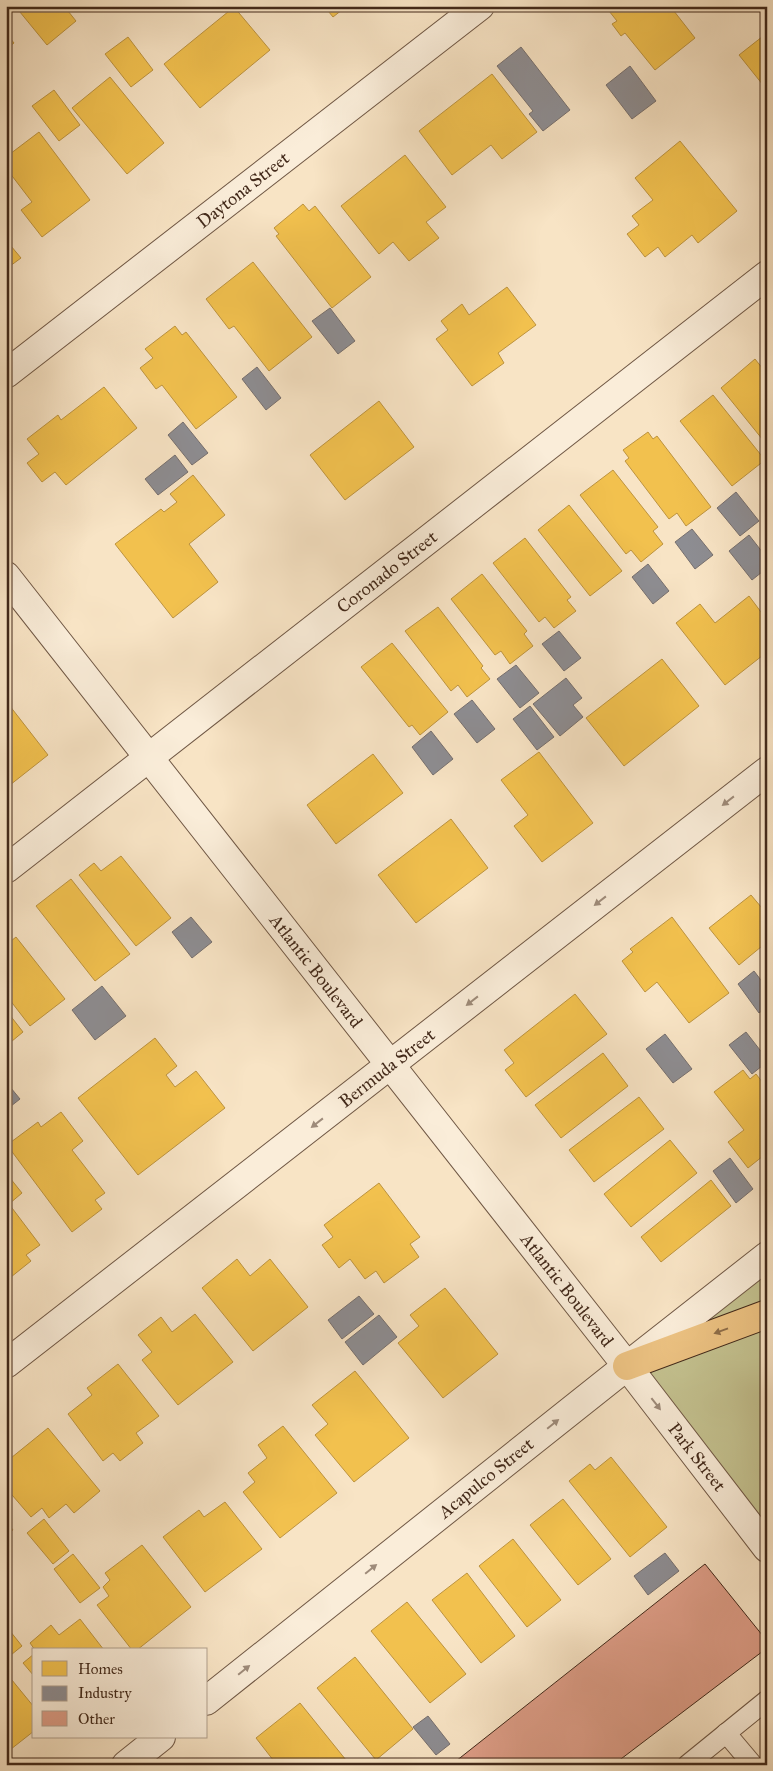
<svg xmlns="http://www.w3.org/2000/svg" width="773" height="1771" font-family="'IM FELL Great Primer',serif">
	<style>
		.green { fill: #c4c290; stroke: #837655 }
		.homes { fill: #f2c14e; stroke: #bd933e }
		.industry { fill: #8d8d92; stroke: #766f6e }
		.building { fill: #dd9d87; stroke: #42291a }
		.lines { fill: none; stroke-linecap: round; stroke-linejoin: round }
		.lane-casing { stroke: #705845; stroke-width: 21 }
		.street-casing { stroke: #705845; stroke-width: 30 }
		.highway-casing { stroke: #42291a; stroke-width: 30 }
		.lane { stroke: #faedd9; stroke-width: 19 }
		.street { stroke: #faedd9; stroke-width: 28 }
		.highway { stroke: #ecc282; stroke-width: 28 }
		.oneway { fill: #9e8b7a }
		.oneway2 { fill: #8e6e49 }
		.labels { text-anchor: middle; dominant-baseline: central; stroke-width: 5; stroke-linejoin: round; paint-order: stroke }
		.street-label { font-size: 18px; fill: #42291a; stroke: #faedd9 }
	</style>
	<rect width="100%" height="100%" fill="#f8e4c5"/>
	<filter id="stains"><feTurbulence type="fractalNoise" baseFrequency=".004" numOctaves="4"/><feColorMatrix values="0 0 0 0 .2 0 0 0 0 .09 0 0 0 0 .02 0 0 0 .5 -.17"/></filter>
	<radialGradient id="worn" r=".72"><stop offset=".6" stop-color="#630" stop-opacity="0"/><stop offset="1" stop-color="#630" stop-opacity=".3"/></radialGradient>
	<path class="green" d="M767,1257V1548L627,1366Z"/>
	<g class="homes">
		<path d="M15,6H64L76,21L47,45Z"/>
		<path d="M324,6H347L333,17Z"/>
		<path d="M605,6H670L695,38L655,70L625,33L621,36L612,24L617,21Z"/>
		<path d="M234,7L270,50L200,108L164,64Z"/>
		<path d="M6,33L14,43L6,49Z"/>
		<path d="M767,33V90L739,55Z"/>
		<path d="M128,37L153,70L131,87L105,54Z"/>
		<path d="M492,74L537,132L502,159L491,145L452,175L419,131Z"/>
		<path d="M110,77L164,143L127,174L72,108Z"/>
		<path d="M54,90L80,125L59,141L32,106Z"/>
		<path d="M39,132L90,200L42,237L21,210L32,202L6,168V157Z"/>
		<path d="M680,141L737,211L698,243L692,235L665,257L658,247L645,257L627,234L639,225L632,216L653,200L635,178Z"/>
		<path d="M405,155L446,207L426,222L439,238L409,261L393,242L379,254L341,206Z"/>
		<path d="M303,204L309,211L315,206L371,277L332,308L276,236L279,234L274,228Z"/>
		<path d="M6,240L21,258L6,269Z"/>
		<path d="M253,262L312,337L269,371L234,326L229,329L206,299Z"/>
		<path d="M507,287L536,325L498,353L504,363L472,386L436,339L448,330L441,321L462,304L469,315Z"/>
		<path d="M175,326L182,335L186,332L237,397L196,429L162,385L156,389L140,368L153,358L145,349Z"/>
		<path d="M755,359L767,374V445L721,388Z"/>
		<path d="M104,387L137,428L66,485L55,472L42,482L27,463L39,454L27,439L58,415L61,420Z"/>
		<path d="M713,395L765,460L732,486L680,421Z"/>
		<path d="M379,401L414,447L345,500L310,455Z"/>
		<path d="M648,432L653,439L657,436L711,507L686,526L677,513L669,519L625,461L629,458L623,450Z"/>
		<path d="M613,470L658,527L653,531L663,544L641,562L631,550L626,554L580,495Z"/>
		<path d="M193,475L225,515L189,544L218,582L173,618L115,544L161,509L164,512L177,502L170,494Z"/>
		<path d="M569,505L622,571L590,596L538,530Z"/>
		<path d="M525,538L571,597L567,600L576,611L554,628L545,617L539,622L493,563Z"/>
		<path d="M482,574L527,631L524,634L533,646L510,664L501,651L495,655L451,599Z"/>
		<path d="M749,596L767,620V652L725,685L676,623L700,604L715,623Z"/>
		<path d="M438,607L483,666L481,668L490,679L467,697L458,685L451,691L405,631Z"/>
		<path d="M392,643L448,712L420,735L412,725L409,727L361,667Z"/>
		<path d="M662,659L699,706L624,766L586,718Z"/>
		<path d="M6,701L48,755L10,785L6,780Z"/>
		<path d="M539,752L593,823L542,862L514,826L528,815L501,780Z"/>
		<path d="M373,754L403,793L336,844L307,805Z"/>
		<path d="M451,819L488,868L416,923L378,875Z"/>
		<path d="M121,856L171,918L136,946L79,875L94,863L101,871Z"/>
		<path d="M71,879L130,954L95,981L36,906Z"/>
		<path d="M751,895L767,914V942L739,965L709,928Z"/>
		<path d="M672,917L729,993L689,1023L657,982L645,992L622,961L633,952L630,949Z"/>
		<path d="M16,937L65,999L30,1026L6,995V945Z"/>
		<path d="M575,994L607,1034L526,1097L505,1070L514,1063L504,1050Z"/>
		<path d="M6,1010L23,1032L6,1046Z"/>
		<path d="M155,1038L177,1066L166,1075L175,1087L196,1071L225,1108L138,1175L78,1098Z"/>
		<path d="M603,1053L628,1086L561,1138L535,1105Z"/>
		<path d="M743,1070L750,1079L756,1074L767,1088V1161L763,1156L748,1168L728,1142L744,1130L714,1092Z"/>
		<path d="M639,1097L664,1129L594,1182L569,1150Z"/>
		<path d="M61,1112L83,1141L72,1150L105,1193L95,1200L102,1209L72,1232L7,1145L38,1122L41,1127Z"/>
		<path d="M670,1140L697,1173L631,1227L604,1194Z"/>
		<path d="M6,1173L22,1193L9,1204L40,1245L26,1255L31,1261L6,1281Z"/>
		<path d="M711,1180L731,1206L661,1262L641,1237Z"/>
		<path d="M379,1183L420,1237L410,1244L419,1257L384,1283L376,1271L365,1279L350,1259L339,1268L322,1245L333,1237L324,1225Z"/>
		<path d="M237,1259L250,1276L270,1259L308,1307L253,1351L202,1288Z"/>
		<path d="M445,1288L498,1354L443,1398L398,1343L419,1326L410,1315Z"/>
		<path d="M195,1314L233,1362L178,1405L142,1360L152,1352L138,1335L161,1317L172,1332Z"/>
		<path d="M118,1364L159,1416L136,1433L143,1443L120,1461L113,1453L103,1461L68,1414L92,1395L87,1388Z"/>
		<path d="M355,1371L409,1438L354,1482L315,1435L328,1424L312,1405Z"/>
		<path d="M283,1426L337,1493L280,1538L243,1492L255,1482L248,1473L267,1458L258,1445Z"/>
		<path d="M48,1428L100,1491L74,1513L66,1504L49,1518L42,1508L31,1517L6,1488V1462Z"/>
		<path d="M611,1457L667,1527L630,1557L569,1481L590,1464L595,1470Z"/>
		<path d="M563,1499L611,1559L578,1585L530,1525Z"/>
		<path d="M225,1502L262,1549L205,1592L163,1537L199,1510L204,1517Z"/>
		<path d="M44,1519L69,1551L53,1564L27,1533Z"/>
		<path d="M6,1521L13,1530L6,1536Z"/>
		<path d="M513,1539L561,1600L527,1627L479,1566Z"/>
		<path d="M142,1545L191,1607L137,1650H132L97,1605L109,1596L103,1587L110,1580L105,1573Z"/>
		<path d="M73,1554L100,1588L80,1603L54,1569Z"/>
		<path d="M467,1573L515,1636L481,1663L432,1600Z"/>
		<path d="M407,1602L466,1674L430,1703L371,1631Z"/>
		<path d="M80,1619L104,1650H35L30,1643L51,1625L59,1635Z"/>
		<path d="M6,1626L22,1646L6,1659Z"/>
		<path d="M34,1654V1676L23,1663Z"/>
		<path d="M355,1657L413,1729L376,1760L317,1688Z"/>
		<path d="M7,1674L34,1707V1731L6,1753Z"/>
		<path d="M300,1703L350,1765H277L256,1738Z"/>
		<path d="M230,1759L236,1765H223Z"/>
	</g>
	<g class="industry">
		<path d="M521,47L570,110L543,131L529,114L533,111L497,66Z"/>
		<path d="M630,66L656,101L632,119L606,85Z"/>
		<path d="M330,308L355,341L338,354L312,321Z"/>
		<path d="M257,367L281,398L266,410L242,379Z"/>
		<path d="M183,422L208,453L192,465L168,435Z"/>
		<path d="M175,455L188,472L158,495L145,479Z"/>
		<path d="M736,492L759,521L740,536L717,508Z"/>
		<path d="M692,529L713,555L695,569L675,542Z"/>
		<path d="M749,535L767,558V568L752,580L729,551Z"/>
		<path d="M648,564L669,591L653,604L632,577Z"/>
		<path d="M559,631L581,658L564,671L542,644Z"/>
		<path d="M516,665L539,693L520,708L497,679Z"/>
		<path d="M566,678L582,698L573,705L583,717L560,736L533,704Z"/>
		<path d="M472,700L495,729L477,743L454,714Z"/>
		<path d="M530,706L554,737L537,750L513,719Z"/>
		<path d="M431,731L453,759L433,775L412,747Z"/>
		<path d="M191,917L212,942L192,958L172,932Z"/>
		<path d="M754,971L767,988V1007L759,1013L738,984Z"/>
		<path d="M102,986L126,1016L95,1040L72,1010Z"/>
		<path d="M746,1032L767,1059V1062L752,1074L729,1045Z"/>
		<path d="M665,1034L692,1069L673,1083L646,1049Z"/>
		<path d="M6,1082L20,1099L6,1110Z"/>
		<path d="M730,1158L753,1189L736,1203L713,1171Z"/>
		<path d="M359,1296L374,1314L342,1339L328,1320Z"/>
		<path d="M379,1315L397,1337L363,1365L345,1342Z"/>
		<path d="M665,1553L679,1571L648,1595L634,1576Z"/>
		<path d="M428,1716L450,1744L436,1755L413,1727Z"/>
	</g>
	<path class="building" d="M705,1564L767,1641V1648L613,1765H451Z"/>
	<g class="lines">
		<g class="lane-casing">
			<g id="lane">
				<path d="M726,1733L753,1765"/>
				<path d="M687,1765L767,1700"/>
			</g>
		</g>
		<g class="street-casing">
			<g id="street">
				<path d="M6,374L480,6"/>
				<path d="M6,576L627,1366L767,1548"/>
				<path d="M6,869L767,275"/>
				<path d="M6,1364L767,771"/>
				<path d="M206,1701L627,1366L767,1256"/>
				<path d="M126,1765L161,1737"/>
			</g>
		</g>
		<g class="highway-casing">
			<path id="highway" d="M627,1366L767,1314"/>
		</g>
		<use href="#lane" class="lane"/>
		<use href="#street" class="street"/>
		<use href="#highway" class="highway"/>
	</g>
	<defs><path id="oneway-solid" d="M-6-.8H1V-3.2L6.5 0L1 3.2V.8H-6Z" transform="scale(1.25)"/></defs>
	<g class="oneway">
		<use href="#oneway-solid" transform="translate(728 801) rotate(142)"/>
		<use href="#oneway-solid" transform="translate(600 901) rotate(142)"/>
		<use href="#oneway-solid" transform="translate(472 1001) rotate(142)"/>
		<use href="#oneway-solid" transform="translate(317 1123) rotate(142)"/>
		<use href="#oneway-solid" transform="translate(656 1404) rotate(52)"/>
		<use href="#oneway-solid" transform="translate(553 1424) rotate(-39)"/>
		<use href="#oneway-solid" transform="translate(371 1569) rotate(-39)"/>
		<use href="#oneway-solid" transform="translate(244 1670) rotate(-39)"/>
	</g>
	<use class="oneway2" href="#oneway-solid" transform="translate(721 1331) rotate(160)"/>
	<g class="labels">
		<g class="street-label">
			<text transform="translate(243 190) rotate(-38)">Daytona Street</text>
			<text transform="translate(387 572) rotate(-38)">Coronado Street</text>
			<text transform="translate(316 971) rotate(52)">Atlantic Boulevard</text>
			<text transform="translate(387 1068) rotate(-38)">Bermuda Street</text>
			<text transform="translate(567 1290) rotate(52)">Atlantic Boulevard</text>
			<text transform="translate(697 1457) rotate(52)">Park Street</text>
			<text transform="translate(486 1478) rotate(-39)">Acapulco Street</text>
		</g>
	</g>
	<rect width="773" height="1771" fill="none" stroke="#f8e4c5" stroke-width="25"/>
	<rect x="8" y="8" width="758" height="1756" fill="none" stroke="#42291a" stroke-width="2.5"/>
	<rect x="12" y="12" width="748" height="1746" fill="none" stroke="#42291a"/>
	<rect x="32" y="1648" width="175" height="90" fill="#faedd9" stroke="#b09f8d"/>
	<rect x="42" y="1661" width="25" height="15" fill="#f2c14e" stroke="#b09f8d"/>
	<text x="78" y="1674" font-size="15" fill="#42291a">Homes</text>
	<rect x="42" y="1686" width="25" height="15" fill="#8d8d92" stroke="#b09f8d"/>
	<text x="78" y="1698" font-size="15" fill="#42291a">Industry</text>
	<rect x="42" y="1711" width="25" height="15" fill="#dd9d87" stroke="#b09f8d"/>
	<text x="78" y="1724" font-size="15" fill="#42291a">Other</text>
	<rect width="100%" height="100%" filter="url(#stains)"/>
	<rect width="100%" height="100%" fill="url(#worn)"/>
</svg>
